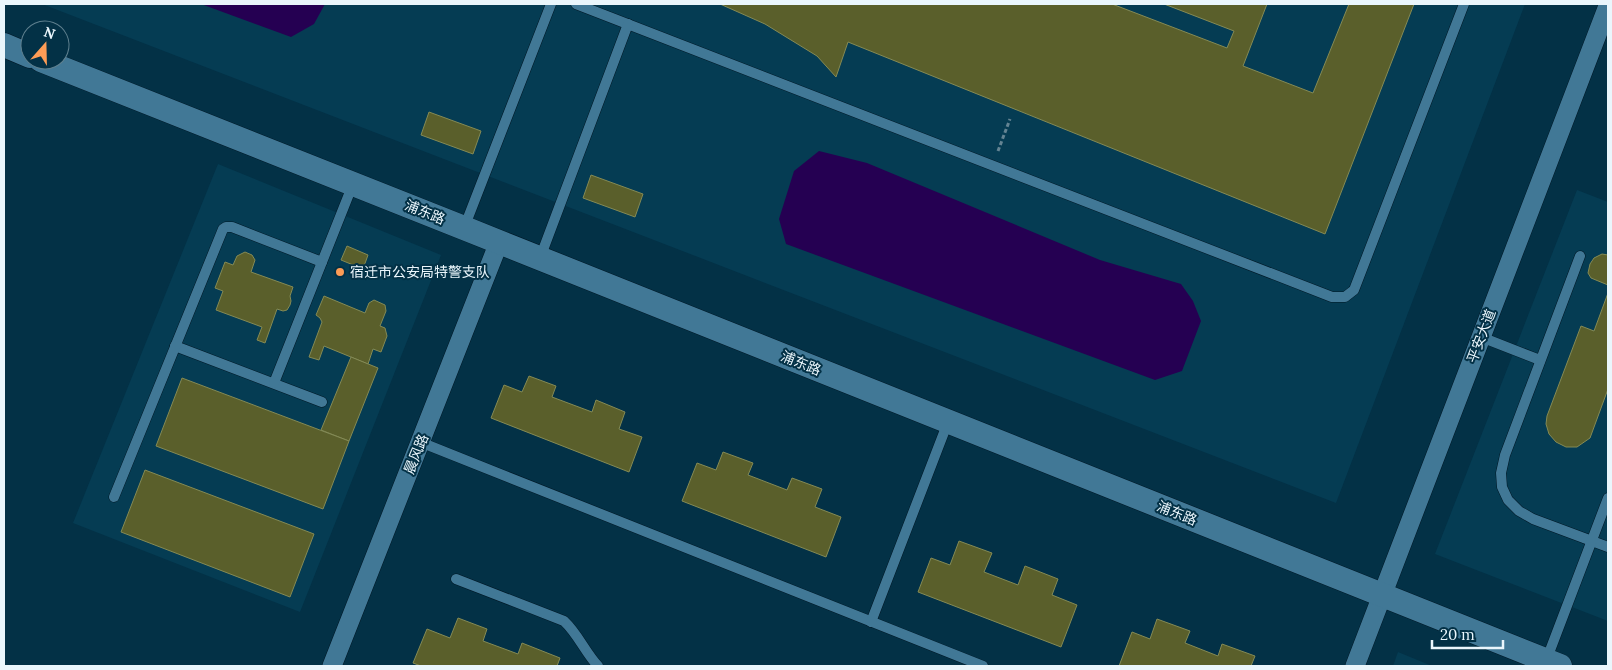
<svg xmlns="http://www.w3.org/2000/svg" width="1612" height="670" font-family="Lora,'Noto Sans SC',serif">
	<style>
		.built { fill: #053c53 }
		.water { fill: #250052 }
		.building { fill: #5a5f2b; stroke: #848a55 }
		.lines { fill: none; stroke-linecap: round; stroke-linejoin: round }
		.service-casing { stroke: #001826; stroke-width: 11 }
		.minor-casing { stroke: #001826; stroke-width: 20 }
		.tertiary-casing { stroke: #001826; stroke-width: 25 }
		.path { stroke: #648493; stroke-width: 3; stroke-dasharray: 4 2.5; stroke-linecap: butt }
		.service { stroke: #417896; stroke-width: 10 }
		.minor { stroke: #417896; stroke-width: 19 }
		.tertiary { stroke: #417896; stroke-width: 24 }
		.poi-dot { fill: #fd9c56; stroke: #033146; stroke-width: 2 }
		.labels { text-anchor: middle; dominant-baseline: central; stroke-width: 4; stroke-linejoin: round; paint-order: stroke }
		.street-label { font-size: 14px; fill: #eaf6fc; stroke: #033146 }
		.poi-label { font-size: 14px; fill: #eaf6fc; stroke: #033146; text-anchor: start }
	</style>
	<rect width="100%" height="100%" fill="#033146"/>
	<g class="built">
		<path d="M42,4H1525L1336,503Z"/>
		<path d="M218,164L441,255L300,612L73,523Z"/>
		<path d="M1577,190L1608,202V621L1435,554Z"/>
		<path d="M1398,652L1432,666H1393Z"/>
	</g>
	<g class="water">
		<path d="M201,4H325L314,24L291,37Z"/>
		<path d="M819,151L867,163L1100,260L1181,284L1193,301L1201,321L1182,371L1155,380L786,244L779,219L794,171Z"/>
	</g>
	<g class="building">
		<path d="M720,4H1112L1227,48L1234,31L1164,4H1267L1243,66L1313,93L1349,4H1414L1325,234L848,42L836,77L817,56L765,24Z"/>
		<path d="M429,112L481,131L473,154L421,135Z"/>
		<path d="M591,175L643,194L635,217L583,198Z"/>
		<path d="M347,246L368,255L363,269L341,260Z"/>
		<path d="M245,252L252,255L255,260L251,272L293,287L290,296L291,301L290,305L287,310L283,311L277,309L265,343L257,340L262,327L216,310L223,291L215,288L225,262L233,265L237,256Z"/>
		<path d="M1608,253V285L1591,278L1588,273L1590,264L1594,258L1602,254L1608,255Z"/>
		<path d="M1608,293V389L1590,438L1577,447H1566L1556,442L1549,434L1546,424L1547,416L1581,326L1594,331Z"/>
		<path d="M324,296L365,313L369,303L374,300L385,305L386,311L380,326L385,328L387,336L381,352L373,349L368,364L324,346L319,360L309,357L322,322L320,318L316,315Z"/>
		<path d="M351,357L378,368L349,441L321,430Z"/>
		<path d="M529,376L556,386L552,397L592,412L596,400L625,412L619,429L642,437L629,472L491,418L504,385L522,392Z"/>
		<path d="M182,378L349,441L323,509L156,446Z"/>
		<path d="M723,452L753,463L748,475L787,490L792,478L822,489L815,507L841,517L826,557L682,501L697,463L716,470Z"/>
		<path d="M145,470L314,534L290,597L121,532Z"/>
		<path d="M959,541L992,553L984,572L1018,585L1025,566L1058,579L1052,595L1077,605L1061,647L918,592L931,558L950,565Z"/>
		<path d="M458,618L487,629L483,641L518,654L522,643L560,658L557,666H421L413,663L427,629L450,638Z"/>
		<path d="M1157,619L1190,631L1185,643L1218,656L1222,644L1255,656L1251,666H1119L1132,632L1150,639Z"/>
	</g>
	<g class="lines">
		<g class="service-casing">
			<g id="service">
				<path d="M576,4L1332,297H1345L1354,290L1464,4"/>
				<path d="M464,228L551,4"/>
				<path d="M1580,256L1505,455L1501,473L1502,487L1508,500L1519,511L1533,519L1608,547"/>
				<path d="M540,258L628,24"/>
				<path d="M1481,337L1540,360"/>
				<path d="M175,346L322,402"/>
				<path d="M274,383L353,184"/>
				<path d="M420,442L983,666"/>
				<path d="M114,497L223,229L226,227H232L322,262"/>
				<path d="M456,579L564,621C578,634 585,652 598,666"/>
				<path d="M871,622L948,422"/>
				<path d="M1546,661L1608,498"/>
			</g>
		</g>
		<g class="minor-casing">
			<g id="minor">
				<path d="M332,666L499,242"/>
				<path d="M1355,666L1608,6"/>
			</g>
		</g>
		<g class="tertiary-casing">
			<g id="tertiary">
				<path d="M4,45L30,56"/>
				<path d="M41,60L464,228L1560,666"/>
			</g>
		</g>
		<path class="path" d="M998,151L1010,119"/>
		<use href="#service" class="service"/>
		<use href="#minor" class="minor"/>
		<use href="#tertiary" class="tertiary"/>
	</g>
	<circle class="poi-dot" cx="340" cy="272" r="5"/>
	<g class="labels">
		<g class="street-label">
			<text transform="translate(425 212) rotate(22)">浦东路</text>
			<text transform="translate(1481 336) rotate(-69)">平安大道</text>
			<text transform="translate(801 363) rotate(22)">浦东路</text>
			<text transform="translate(416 454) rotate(-68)">晨风路</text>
			<text transform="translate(1177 513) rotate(22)">浦东路</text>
		</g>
		<g class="poi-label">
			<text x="350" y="272">宿迁市公安局特警支队</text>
		</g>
	</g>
	<rect width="1612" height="670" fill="none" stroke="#eaf6fc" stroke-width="10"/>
	<g transform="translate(45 45) rotate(20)"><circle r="24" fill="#033146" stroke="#5f808f"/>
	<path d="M0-4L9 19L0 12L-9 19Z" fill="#fd9c56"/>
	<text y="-8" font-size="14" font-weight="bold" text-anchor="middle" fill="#eaf6fc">N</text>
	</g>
	<path d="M1432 640v8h71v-8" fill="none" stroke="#eaf6fc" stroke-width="2.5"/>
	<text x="1440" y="640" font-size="15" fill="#eaf6fc" stroke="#033146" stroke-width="4" paint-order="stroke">20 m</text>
</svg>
